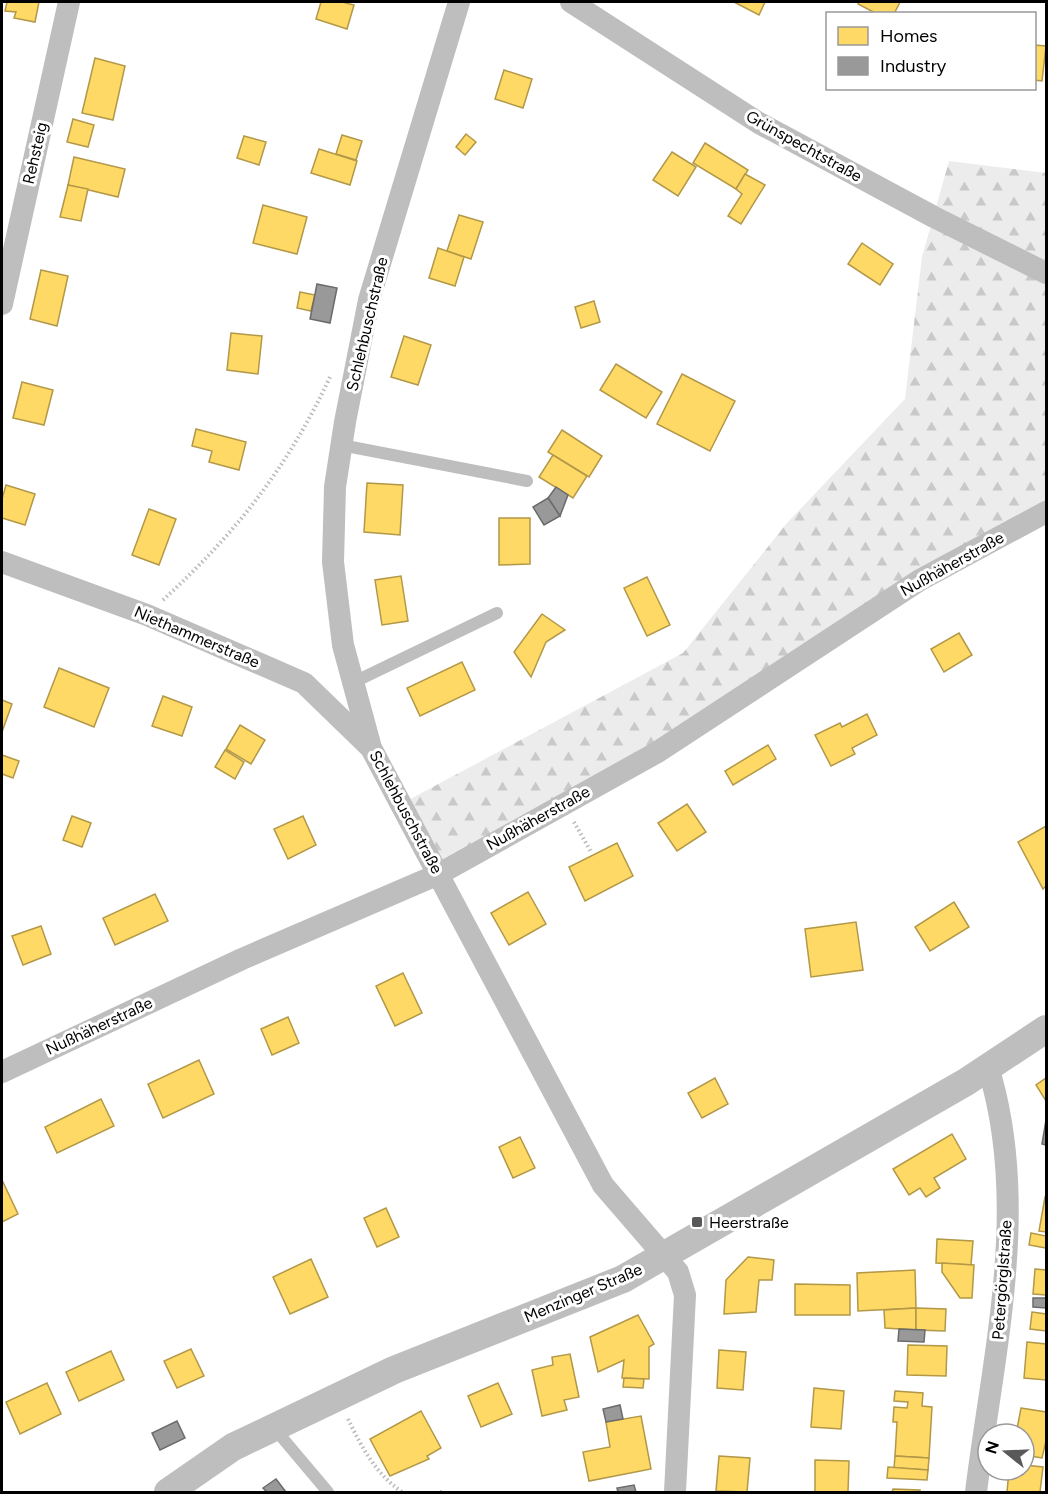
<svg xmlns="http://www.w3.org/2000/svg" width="1048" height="1494" font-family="Figtree,sans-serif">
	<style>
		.forest { fill: url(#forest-firs) }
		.homes { fill: #ffd966; stroke: #b29847; stroke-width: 1.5 }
		.industry { fill: #999; stroke: #6b6b6b; stroke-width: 1.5 }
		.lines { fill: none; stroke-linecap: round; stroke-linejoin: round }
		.path { stroke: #b9b9b9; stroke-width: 4; stroke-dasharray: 1.5 3; stroke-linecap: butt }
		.service { stroke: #bebebe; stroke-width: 12 }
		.minor { stroke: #bebebe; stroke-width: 22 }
		.tertiary { stroke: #bebebe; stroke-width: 28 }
		.poi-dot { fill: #595959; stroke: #fff; stroke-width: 2 }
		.labels { text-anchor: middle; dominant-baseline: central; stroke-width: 6; stroke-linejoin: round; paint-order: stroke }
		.street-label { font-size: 16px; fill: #000; stroke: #fff }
		.poi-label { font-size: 16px; fill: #000; stroke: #fff; text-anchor: start }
	</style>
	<defs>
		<pattern id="forest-firs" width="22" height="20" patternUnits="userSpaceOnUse" patternTransform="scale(1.5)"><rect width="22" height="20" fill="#ececec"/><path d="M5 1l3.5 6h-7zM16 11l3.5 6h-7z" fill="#c9c9c9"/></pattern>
	</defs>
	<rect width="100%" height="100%" fill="#fff"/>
	<path class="forest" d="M949,161L1046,173V512L439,874L401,804L683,653L787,523L905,399L922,257Z"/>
	<g class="homes">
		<path d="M7,2H39L35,22L14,18L16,12L5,11Z"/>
		<path d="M321,2H342L354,5L347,29L316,19Z"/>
		<path d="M734,2H765L759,15Z"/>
		<path d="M859,2H900L894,14H877L858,4Z"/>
		<path d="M1034,45L1046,46L1042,81L1034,80Z"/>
		<path d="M95,58L125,66L113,120L82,113Z"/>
		<path d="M504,70L532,79L523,108L495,99Z"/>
		<path d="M73,119L94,125L88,147L67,142Z"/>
		<path d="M466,134L476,142L465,155L456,147Z"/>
		<path d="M342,135L362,141L356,160L336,154Z"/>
		<path d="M244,136L266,142L259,165L237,158Z"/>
		<path d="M705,143L748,170L736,189L693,163Z"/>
		<path d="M319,149L357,161L350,185L311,173Z"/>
		<path d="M672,152L696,167L678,196L653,180Z"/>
		<path d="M74,157L125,169L118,197L68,185Z"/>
		<path d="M745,174L765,185L741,224L728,216L742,194L736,189Z"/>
		<path d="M68,185L88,189L81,221L60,217Z"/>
		<path d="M263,205L307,217L297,254L253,243Z"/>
		<path d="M459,215L483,222L471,259L447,251Z"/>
		<path d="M862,243L893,264L880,285L848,264Z"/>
		<path d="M438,248L464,257L455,286L429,278Z"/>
		<path d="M41,270L68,276L57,326L30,319Z"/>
		<path d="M300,292L315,295L311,311L297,308Z"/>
		<path d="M594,301L600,322L581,328L575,307Z"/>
		<path d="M231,333L262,336L258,374L227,370Z"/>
		<path d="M404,336L431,345L418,385L391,377Z"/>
		<path d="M616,364L662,392L646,418L600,390Z"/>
		<path d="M682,374L735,401L710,451L657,424Z"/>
		<path d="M22,382L53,390L44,425L13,418Z"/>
		<path d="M196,429L246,442L239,470L209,462L212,451L192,446Z"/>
		<path d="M562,430L602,456L589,477L548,452Z"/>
		<path d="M553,455L587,476L573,498L539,477Z"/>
		<path d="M367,483L403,485L400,535L364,532Z"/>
		<path d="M6,485L35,494L25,525L2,518V499Z"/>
		<path d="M149,509L176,519L159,565L132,555Z"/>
		<path d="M499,518H530V564L499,565Z"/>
		<path d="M401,576L408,621L382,625L375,580Z"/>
		<path d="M647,577L670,625L647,636L624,588Z"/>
		<path d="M542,614L565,630L546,642L531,677L514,652Z"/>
		<path d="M959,633L972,655L944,672L931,649Z"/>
		<path d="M462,662L475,690L420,716L407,688Z"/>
		<path d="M59,668L109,688L94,727L44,707Z"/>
		<path d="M163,696L192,707L182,736L152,726Z"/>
		<path d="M2,700L12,704L2,732Z"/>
		<path d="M867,714L877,735L852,748L855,754L831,766L815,735L840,723L842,727Z"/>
		<path d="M240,725L265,740L251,764L226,749Z"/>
		<path d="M768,745L776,759L733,785L725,771Z"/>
		<path d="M225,750L244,762L235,779L215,767Z"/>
		<path d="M2,755L19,761L13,778L2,774Z"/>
		<path d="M687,804L706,832L677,851L658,823Z"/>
		<path d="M72,816L91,823L82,847L63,840Z"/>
		<path d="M303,816L316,845L288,859L274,829Z"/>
		<path d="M1046,826V886L1043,889L1018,842Z"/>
		<path d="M617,843L633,876L585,901L569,867Z"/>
		<path d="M528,892L546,924L509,945L491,913Z"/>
		<path d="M155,894L168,921L115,945L103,918Z"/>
		<path d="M954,902L969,927L930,951L915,927Z"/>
		<path d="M856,922L863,970L811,977L805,929Z"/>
		<path d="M41,926L51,954L23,965L12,936Z"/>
		<path d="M403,973L422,1013L395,1026L376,986Z"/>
		<path d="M288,1017L299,1043L272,1055L261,1029Z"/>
		<path d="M199,1060L214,1094L163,1118L148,1084Z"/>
		<path d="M715,1078L728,1104L702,1118L688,1093Z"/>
		<path d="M1046,1078V1101L1036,1085Z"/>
		<path d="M101,1099L114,1126L57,1153L45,1127Z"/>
		<path d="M952,1134L966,1159L934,1178L940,1188L926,1197L920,1188L909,1195L893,1169Z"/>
		<path d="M520,1137L535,1168L513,1178L499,1147Z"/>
		<path d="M3,1182L18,1214L2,1222V1183Z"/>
		<path d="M1045,1197H1046V1232L1039,1231Z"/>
		<path d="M386,1208L399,1237L377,1247L364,1218Z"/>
		<path d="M1031,1233L1046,1236V1248L1029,1245Z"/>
		<path d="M937,1239L973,1241L971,1265L936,1263Z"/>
		<path d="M748,1257L774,1260L772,1280H759L756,1312L724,1314L726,1280Z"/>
		<path d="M311,1259L328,1297L290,1314L273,1277Z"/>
		<path d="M942,1263L974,1265L972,1298H960L942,1272Z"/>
		<path d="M1035,1269L1046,1270V1295L1033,1294Z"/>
		<path d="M915,1270L916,1308L858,1311L857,1273Z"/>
		<path d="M795,1284L850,1285V1315H795Z"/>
		<path d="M916,1308V1330L885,1328L884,1310Z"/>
		<path d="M916,1308L946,1309L945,1331L916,1330Z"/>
		<path d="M1032,1312L1046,1314V1331L1030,1329Z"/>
		<path d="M638,1315L654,1344L649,1347V1379L622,1378L624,1360L598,1372L590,1337Z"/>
		<path d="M1027,1342L1046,1344V1380L1024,1378Z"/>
		<path d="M908,1345L947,1346L946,1376L907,1375Z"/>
		<path d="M191,1349L204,1376L177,1388L164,1361Z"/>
		<path d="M719,1350L746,1352L743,1390L717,1388Z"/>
		<path d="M111,1351L124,1380L79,1401L66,1372Z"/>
		<path d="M570,1354L579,1397L564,1400L567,1410L542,1416L532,1370L553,1365L552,1357Z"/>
		<path d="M624,1378L644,1379L643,1388L623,1387Z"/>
		<path d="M47,1383L61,1414L20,1434L6,1402Z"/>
		<path d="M498,1383L512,1414L481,1427L468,1396Z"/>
		<path d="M814,1388L844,1391L841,1429L811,1427Z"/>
		<path d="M895,1391L923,1393L922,1406L932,1407L929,1458L895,1456L897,1422H893L894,1407L907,1408L908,1402L894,1401Z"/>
		<path d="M1021,1408L1046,1412V1441L1042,1458L1024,1455V1434H1016Z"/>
		<path d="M421,1411L441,1448L427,1456L429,1459L390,1476L370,1439Z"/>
		<path d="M641,1416L651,1469L589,1481L583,1452L610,1447L606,1422Z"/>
		<path d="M719,1456L750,1458L747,1492L716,1491Z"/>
		<path d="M895,1456L929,1458L928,1470L894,1468Z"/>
		<path d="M815,1460L849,1461L848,1492H815Z"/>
		<path d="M1024,1465L1043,1467L1040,1492H1007L1009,1470H1024Z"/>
		<path d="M888,1467L928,1470L927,1480L887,1478Z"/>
		<path d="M893,1489L920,1490V1492H892Z"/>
	</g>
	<g class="industry">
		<path d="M317,284L337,288L330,323L310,319Z"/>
		<path d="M556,487L568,495L560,516L548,498Z"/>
		<path d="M548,498L560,516L544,525L533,507Z"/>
		<path d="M1046,1120V1145L1042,1144Z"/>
		<path d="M1033,1298H1046V1308L1033,1307Z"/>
		<path d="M899,1329L925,1330L924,1342L898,1341Z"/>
		<path d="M620,1405L623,1419L606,1422L603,1409Z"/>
		<path d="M177,1421L185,1438L160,1450L152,1433Z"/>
		<path d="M276,1479L286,1492H267L263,1488Z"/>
		<path d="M634,1485L636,1492H618L617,1488Z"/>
	</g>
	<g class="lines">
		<g class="path">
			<path d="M163,600C236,533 288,467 330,377"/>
			<path d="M574,822L591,852"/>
			<path d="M348,1419C362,1448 376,1474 402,1492"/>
			<path d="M440,1492H442"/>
		</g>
		<g class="service">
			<path d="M341,445L527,481"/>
			<path d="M352,683L497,613"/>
			<path d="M274,1428L328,1492"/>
		</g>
		<g class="minor">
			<path d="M459,2L369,300L345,422L335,487L333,562L343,645L371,748L603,1185L678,1272L685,1295L675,1492"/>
			<path d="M571,2L759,123L934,217L1046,273"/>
			<path d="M2,304L69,2"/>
			<path d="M2,562L147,615L304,683L370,747"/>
			<path d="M2,1072L242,959L439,874L656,753L920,580L1046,512"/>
			<path d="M976,1492C993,1354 1031,1205 988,1067"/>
		</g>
		<path class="tertiary" d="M168,1492L233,1447L394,1370L623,1279L966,1082L1046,1029"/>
	</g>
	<rect class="poi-dot" x="691" y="1216" width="12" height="12" rx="3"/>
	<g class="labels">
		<g class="street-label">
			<text transform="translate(804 146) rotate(29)">Grünspechtstraße</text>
			<text transform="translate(35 153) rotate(-77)">Rehsteig</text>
			<text transform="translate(367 324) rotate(-77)">Schlehbuschstraße</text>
			<text transform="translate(952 564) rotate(-29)">Nußhäherstraße</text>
			<text transform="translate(197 637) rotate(23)">Niethammerstraße</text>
			<text transform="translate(406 812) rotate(62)">Schlehbuschstraße</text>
			<text transform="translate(538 818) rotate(-29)">Nußhäherstraße</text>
			<text transform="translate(99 1026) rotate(-25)">Nußhäherstraße</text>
			<text transform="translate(1002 1280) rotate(-86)">Petergörglstraße</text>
			<text transform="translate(583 1293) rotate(-23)">Menzinger Straße</text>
		</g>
		<g class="poi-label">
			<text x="709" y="1222">Heerstraße</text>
		</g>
	</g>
	<rect width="1048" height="1494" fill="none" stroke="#000000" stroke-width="6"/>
	<rect x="826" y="12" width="210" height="78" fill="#ffffff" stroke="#999999" stroke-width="1.5"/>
	<rect x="838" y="27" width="30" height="18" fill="#ffd966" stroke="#999999" stroke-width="1.5"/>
	<text x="880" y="42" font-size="18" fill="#000000">Homes</text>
	<rect x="838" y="57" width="30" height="18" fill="#999999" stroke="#999999" stroke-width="1.5"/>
	<text x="880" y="72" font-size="18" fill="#000000">Industry</text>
	<g transform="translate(1006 1452) rotate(288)"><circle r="28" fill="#ffffff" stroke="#999999" stroke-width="1.5"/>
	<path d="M0-4.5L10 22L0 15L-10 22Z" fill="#595959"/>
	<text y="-9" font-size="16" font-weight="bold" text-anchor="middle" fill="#000000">N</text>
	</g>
</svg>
